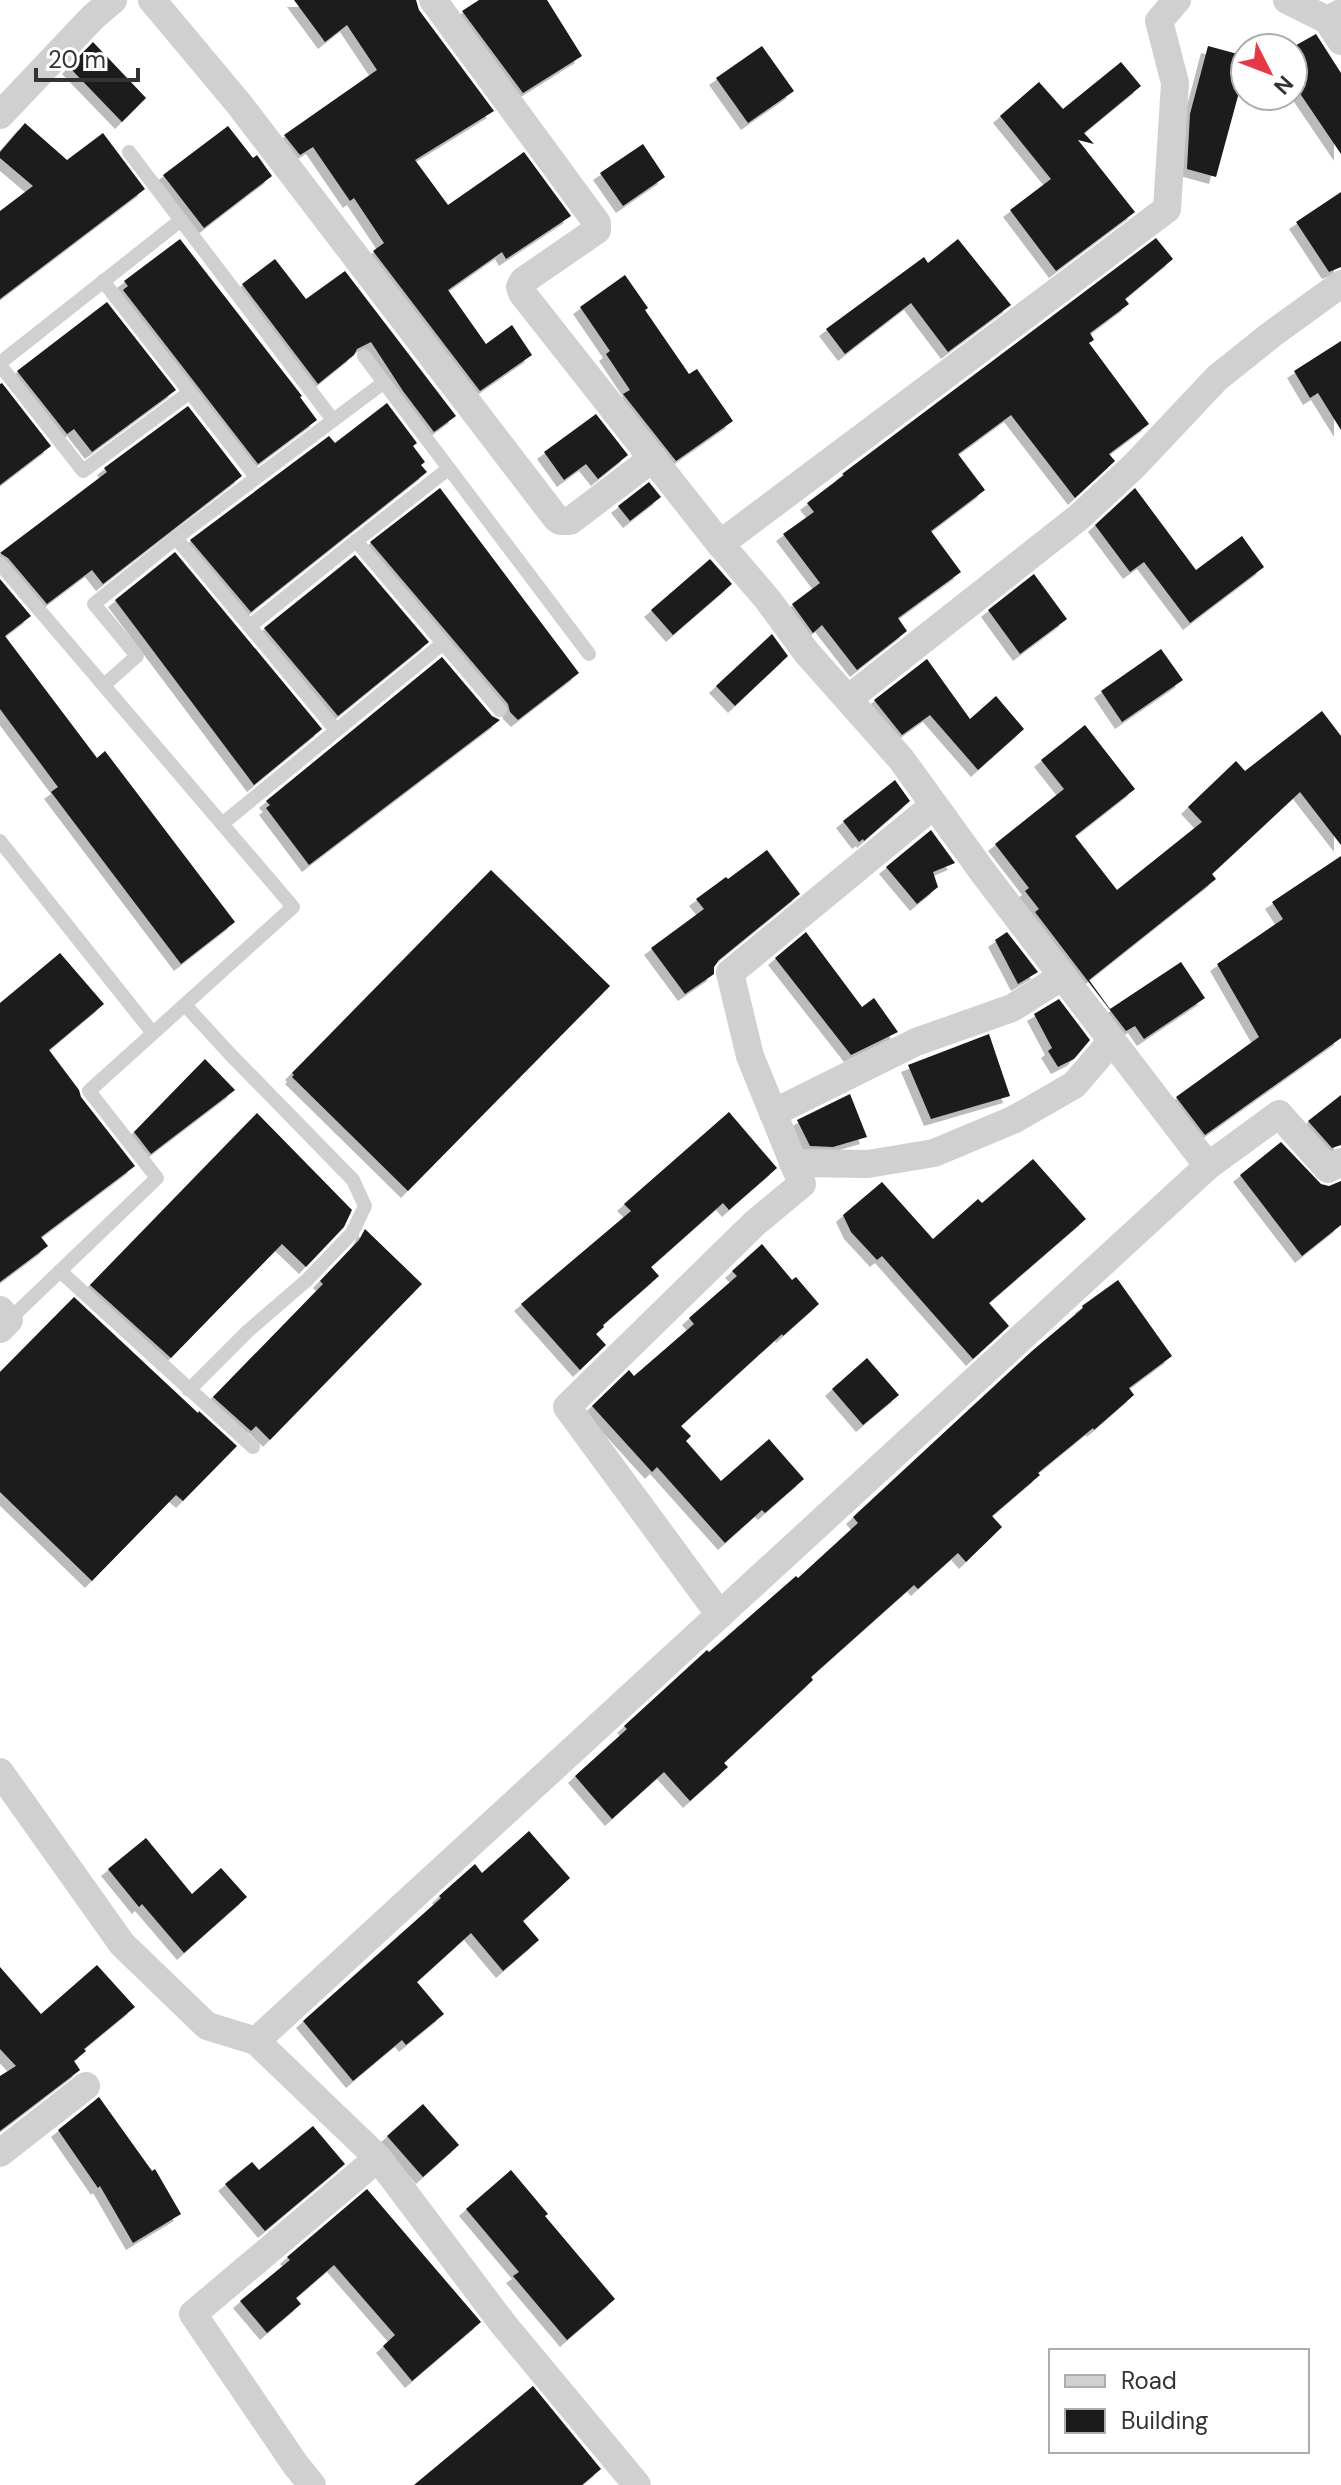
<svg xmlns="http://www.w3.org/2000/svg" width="1341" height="2485" font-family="'DM Sans',sans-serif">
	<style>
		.building { fill: #1a1a1a; filter: url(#shadow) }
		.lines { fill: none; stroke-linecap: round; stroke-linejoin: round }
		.service { stroke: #d0d0d0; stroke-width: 14 }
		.minor { stroke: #d0d0d0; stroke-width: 28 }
	</style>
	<defs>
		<filter id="shadow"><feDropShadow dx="-7" dy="7" stdDeviation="0" flood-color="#0004"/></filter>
	</defs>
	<rect width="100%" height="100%" fill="#fff"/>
	<g class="building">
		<path d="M294,0H416L419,10L494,111L415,160L448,205L524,152L571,216L506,259L502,252L448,290L486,344L512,325L532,355L480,391L373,251L384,243L354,198L350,201L313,147L300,155L284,135L377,70L347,25L325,42Z"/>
		<path d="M479,0H547L582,56L523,93L462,11Z"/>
		<path d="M1316,34L1341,73V154L1293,83V48H1291Z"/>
		<path d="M93,42L146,98L122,122L69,67Z"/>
		<path d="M762,46L794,91L748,123L716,78Z"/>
		<path d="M1208,46L1245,56V80L1243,85H1241L1216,177L1187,169L1190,114Z"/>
		<path d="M1121,62L1141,86L1084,133L1094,144L1078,140L1135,212L1056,271L1010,210L1051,179L1000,116L1039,82L1063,109Z"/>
		<path d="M25,123L67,160L103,133L145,189L0,299V211L33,186L0,158V152Z"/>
		<path d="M228,126L253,158L257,155L272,176L204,228L163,175Z"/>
		<path d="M643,144L665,177L623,206L600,173Z"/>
		<path d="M1341,192V267L1329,272L1296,222Z"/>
		<path d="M1156,238L1173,259L1125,299L1129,304L1090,333L1094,340L1089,343L1149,424L1109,454L1115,461L1075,498L1011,415L958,454L985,490L931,531L961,572L898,618L907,631L857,670L822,625L813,633L792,604L820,583L783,534L814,512L807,503L844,475L842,474Z"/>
		<path d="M180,239L302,396L300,397L317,420L258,464L123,290L128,286L124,281Z"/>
		<path d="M958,239L1011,305L948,352L911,303L845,354L826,329L924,257L928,263Z"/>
		<path d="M275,259L306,299L345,271L456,416L434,432L403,391L371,342L357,349L354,355L318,384L242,284Z"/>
		<path d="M625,275L648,308L645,310L689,374L697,369L733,421L676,461L623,394L630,390L606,354L610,351L580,307Z"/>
		<path d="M107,302L176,390L92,452L74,429L67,434L17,371Z"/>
		<path d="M1341,341V430L1318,393L1310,398L1294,371Z"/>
		<path d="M2,383L51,446L0,485V384Z"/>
		<path d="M387,403L417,443L413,446L425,462L421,465L427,472L251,612L190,540L329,436L335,443Z"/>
		<path d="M188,406L242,476L103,584L92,570L47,604L8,558L0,553L107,472L104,468Z"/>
		<path d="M596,414L628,455L598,479L586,464L564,480L544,452Z"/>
		<path d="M649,482L661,497L630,521L618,506Z"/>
		<path d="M440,488L579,673L518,720L510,712L508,704L370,542Z"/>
		<path d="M1135,488L1196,570L1242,536L1264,567L1190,623L1144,562L1130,572L1095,525Z"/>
		<path d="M175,552L322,729L254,785L115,600Z"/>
		<path d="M355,555L429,642L338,716L264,628Z"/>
		<path d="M710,559L732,584L673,635L651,610Z"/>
		<path d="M1034,574L1067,619L1020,654L988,610Z"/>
		<path d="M0,579L31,616L5,636L97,758L105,751L235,922L181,964L51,792L58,787L0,709Z"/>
		<path d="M772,634L788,656L735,706L716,686Z"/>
		<path d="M1161,649L1183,680L1122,722L1101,691Z"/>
		<path d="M442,657L492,716L500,720L309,865L266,808L270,805L266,801Z"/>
		<path d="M927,659L970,719L996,696L1024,729L978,770L930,715L902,735L874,700Z"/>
		<path d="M1322,711L1341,736V845L1300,792L1212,874L1216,879L1089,980L1110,1009L1181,962L1205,998L1144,1039L1135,1026L1126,1031L1035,912L1039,909L1025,891L1029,888L995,844L1064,789L1041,760L1085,725L1135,789L1075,836L1117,890L1202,822L1188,807L1236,761L1245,771Z"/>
		<path d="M895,780L910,801L864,841L863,839L859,842L843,821Z"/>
		<path d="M931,830L955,863L933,872L938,887L917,904L886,867Z"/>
		<path d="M767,850L800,894L719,960L714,967V974L685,994L651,948L704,909L696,899L726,877L728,879Z"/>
		<path d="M1341,856V1038L1205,1135L1176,1097L1259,1037L1217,964L1283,919L1272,902Z"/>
		<path d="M491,870L610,986L408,1191L292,1077L294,1075L292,1073Z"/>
		<path d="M806,932L862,1007L874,998L898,1032L851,1055L775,958Z"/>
		<path d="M1007,932L1038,972L1018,984L995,940Z"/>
		<path d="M60,953L104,1004L49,1050L79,1090L81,1097L135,1166L41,1237L48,1246L0,1282V1003Z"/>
		<path d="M1059,999L1090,1040L1074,1059L1058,1067L1048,1051L1052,1048L1034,1014Z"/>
		<path d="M989,1034L1010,1096L931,1119L908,1065Z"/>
		<path d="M205,1059L235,1090L151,1154L134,1132Z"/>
		<path d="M850,1094L867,1137L833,1147L810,1146L797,1120Z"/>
		<path d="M1341,1095V1145L1332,1148L1308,1121Z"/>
		<path d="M729,1112L777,1168L729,1210L723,1203L651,1267L659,1276L603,1325L604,1327L596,1334L606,1345L580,1370L521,1304L631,1211L624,1204Z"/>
		<path d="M257,1113L352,1210L344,1227L306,1267L282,1244L171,1358L90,1285Z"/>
		<path d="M1281,1142L1321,1184L1329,1186L1341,1181V1225L1302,1256L1240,1175Z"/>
		<path d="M1033,1159L1086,1219L989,1303L1009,1326L973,1359L882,1256L877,1260L851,1232L843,1215L882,1182L933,1239L978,1199L982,1203Z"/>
		<path d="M365,1229L422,1284L270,1440L256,1426L251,1431L213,1397L323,1284L320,1281L359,1240Z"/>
		<path d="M762,1244L792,1280L796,1277L819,1304L783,1336L782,1334L681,1426L691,1436L686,1441L721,1481L769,1439L804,1479L765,1513L762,1510L725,1543L657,1467L652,1472L592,1406L629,1370L634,1376L694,1324L689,1318L737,1276L732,1271Z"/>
		<path d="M1118,1280L1172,1356L1129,1388L1134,1395L1094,1430L1093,1428L1038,1473L1040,1475L992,1516L1002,1527L966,1562L958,1553L918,1589L914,1585L811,1677L813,1680L724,1763L728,1767L690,1801L664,1772L612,1819L575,1776L627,1729L624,1726L707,1650L709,1652L796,1576L798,1578L858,1523L853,1517L1032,1351L1083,1308L1082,1306Z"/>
		<path d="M74,1297L198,1413L199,1411L237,1446L183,1501L176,1495L92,1581L0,1492V1372Z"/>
		<path d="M867,1358L899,1395L863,1425L832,1389Z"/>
		<path d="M529,1831L570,1878L523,1921L539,1940L503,1971L471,1933L417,1982L444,2014L406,2045L402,2040L353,2081L303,2021L441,1898L439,1896L475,1864L482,1873Z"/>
		<path d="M146,1838L192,1894L221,1868L247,1897L184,1953L142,1904L139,1907L108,1869Z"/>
		<path d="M97,1965L135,2007L84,2049L86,2051L74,2061L80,2070L0,2131V2076L16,2066L0,2049V1967L41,2014Z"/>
		<path d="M99,2097L152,2171L155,2169L181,2214L133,2243L100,2186L98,2188L58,2130Z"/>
		<path d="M423,2104L459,2145L423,2177L387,2136Z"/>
		<path d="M313,2126L345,2164L265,2231L225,2184L252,2162L259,2170Z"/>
		<path d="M511,2170L548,2214L545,2216L615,2299L567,2340L513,2276L519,2272L466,2209Z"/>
		<path d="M367,2189L481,2322L412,2381L383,2346L395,2335L334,2265L296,2298L301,2304L267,2333L240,2301L290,2260L287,2257Z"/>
		<path d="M533,2386L601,2469L582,2485H414Z"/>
	</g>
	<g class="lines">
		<g class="service">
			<path d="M129,152L333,420"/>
			<path d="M103,281L256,477"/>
			<path d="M364,356L589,654"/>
			<path d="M0,363L181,220"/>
			<path d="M0,365L83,471L190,392"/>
			<path d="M448,469L356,541L500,710"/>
			<path d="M176,538L336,730"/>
			<path d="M0,564L293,907L89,1091L157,1178L9,1320"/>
			<path d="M250,626L356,541"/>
			<path d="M104,685L137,656L94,604L176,538L383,383"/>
			<path d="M222,824L442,644"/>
			<path d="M0,841L152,1032"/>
			<path d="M185,1005L229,1053L353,1180L365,1206L352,1233L307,1280L248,1331L189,1390"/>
			<path d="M60,1271L253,1447"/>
		</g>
		<g class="minor">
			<path d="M152,0L239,104L556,518L560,521H570L653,458"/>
			<path d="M433,0L597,223V230L523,281L520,287L522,293L720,544"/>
			<path d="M1287,0L1327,20L1341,13"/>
			<path d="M1327,20L1341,41"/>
			<path d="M0,115L93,17L113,0"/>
			<path d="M848,699L1079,517L1134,466L1217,378L1272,334L1341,284"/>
			<path d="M773,1113L916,1042L1012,1008L1063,976"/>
			<path d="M793,1163L868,1164L934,1153L1013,1120L1074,1085L1112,1041"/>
			<path d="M1208,1166L1279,1114L1328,1169L1341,1162"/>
			<path d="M0,1310L9,1320L0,1329"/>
			<path d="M720,1615L567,1407L755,1223L802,1184L750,1056L730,973L934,805"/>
			<path d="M0,1772L122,1944L207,2026L256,2041L378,2158L504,2325L637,2485"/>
			<path d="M256,2041L1208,1166L985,875L901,759L807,653L768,600L720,544L1167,209L1175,83L1159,21L1177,0"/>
			<path d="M0,2153L86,2086"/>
			<path d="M312,2485L295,2464L193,2314L378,2158"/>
		</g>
	</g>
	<rect x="1049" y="2349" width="260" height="104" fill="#ffffff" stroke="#adadad" stroke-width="2"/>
	<rect x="1065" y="2375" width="40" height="12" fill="#d0d0d0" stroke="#adadad" stroke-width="2"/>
	<text x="1121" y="2389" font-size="24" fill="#333333">Road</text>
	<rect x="1065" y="2409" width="40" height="24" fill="#1a1a1a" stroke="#adadad" stroke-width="2"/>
	<text x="1121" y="2429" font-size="24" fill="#333333">Building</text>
	<g transform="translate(1269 72) rotate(132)"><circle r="38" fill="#ffffff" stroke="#adadad" stroke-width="2"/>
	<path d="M0-6L14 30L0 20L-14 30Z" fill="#e63946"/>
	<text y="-12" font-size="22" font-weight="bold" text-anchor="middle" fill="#333333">N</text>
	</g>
	<path d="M36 68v12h102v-12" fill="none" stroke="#333333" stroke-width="4"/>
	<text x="48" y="68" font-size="24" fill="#333333" stroke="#ffffff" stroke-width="6" paint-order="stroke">20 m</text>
</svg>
